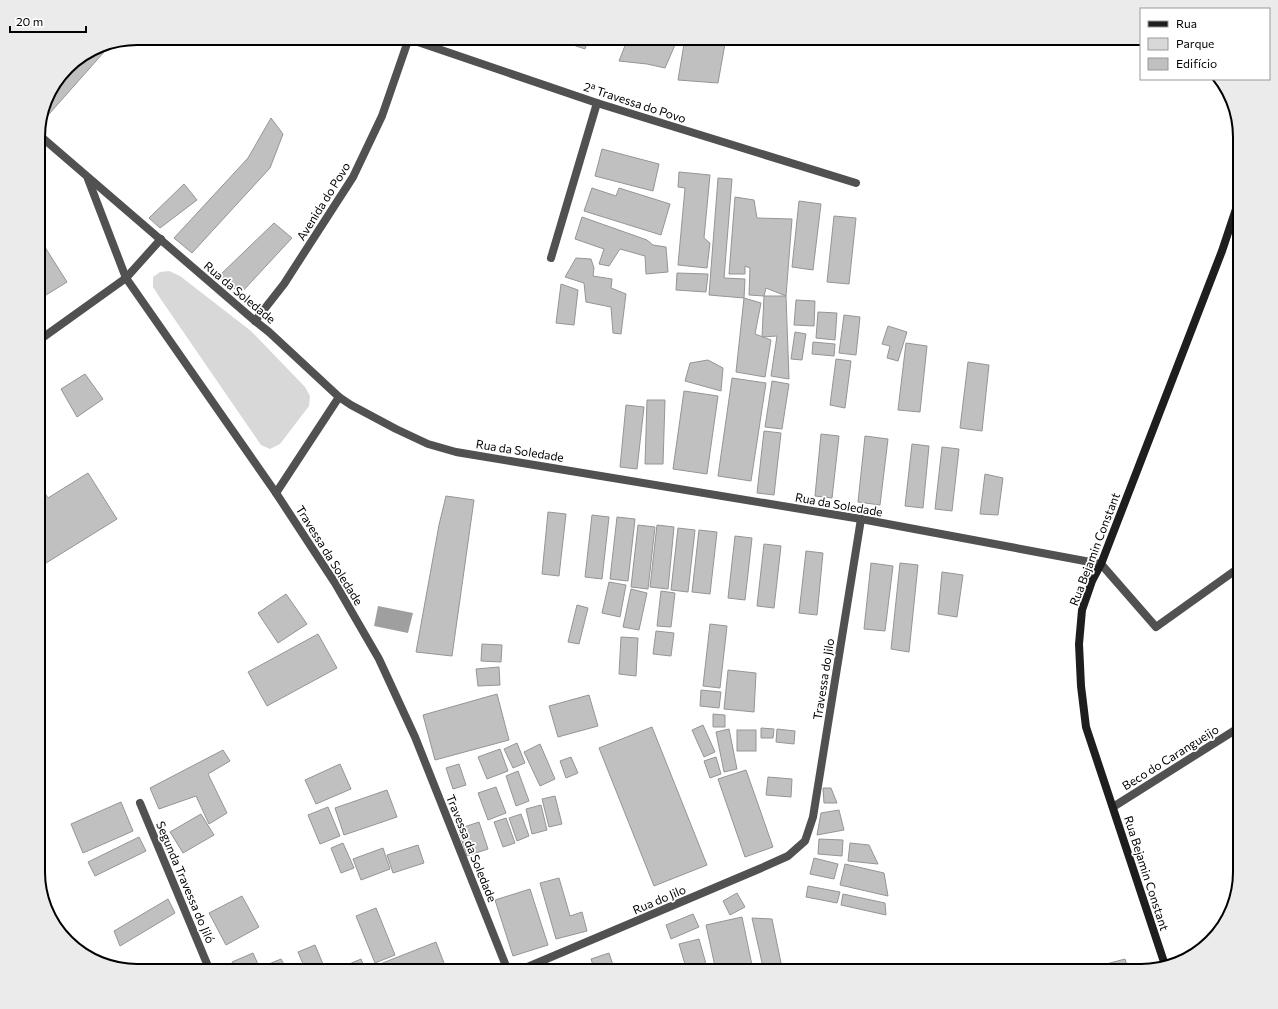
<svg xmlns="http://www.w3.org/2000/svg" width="1278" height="1009" font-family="Commissioner,sans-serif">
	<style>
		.green { fill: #d8d8d8 }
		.water { fill: #9f9f9f }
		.building { fill: #c0c0c0; stroke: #959595 }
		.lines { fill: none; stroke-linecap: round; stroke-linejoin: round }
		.street { stroke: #515151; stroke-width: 8 }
		.secondary { stroke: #1e1e1e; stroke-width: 8 }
		.labels { text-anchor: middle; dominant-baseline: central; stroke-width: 3.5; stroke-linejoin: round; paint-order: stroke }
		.street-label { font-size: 12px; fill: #000; stroke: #fff }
		.rim { fill: none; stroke: #000; stroke-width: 2 }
	</style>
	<rect width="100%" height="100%" fill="#fff"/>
	<path class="green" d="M169,271L180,276L251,331L305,387L310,396L309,406L280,444L270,449L261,445L160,298L153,287V277L160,272Z"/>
	<path class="water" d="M378,606L413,613L408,633L374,626Z"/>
	<g class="building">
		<path d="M542,38H555L552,46Z"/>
		<path d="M572,38H589L585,49L570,44Z"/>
		<path d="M628,38H678L665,68L647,64L619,61Z"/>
		<path d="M685,38H726L718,83L678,80Z"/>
		<path d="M112,43L42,122L41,121L48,93L72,63L99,45Z"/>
		<path d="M271,118L283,134L270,168L192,253L174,238L248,158Z"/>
		<path d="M602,149L659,164L653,191L595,176Z"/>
		<path d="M679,172L710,175L704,238L710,243L707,268L678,265L685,188L678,187Z"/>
		<path d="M718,178L732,179L724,278L745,279L744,298L709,295Z"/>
		<path d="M184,184L197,200L160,228L149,218Z"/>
		<path d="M592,188L616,196L619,188L670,204L661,235L584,211Z"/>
		<path d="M735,197L754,200L757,218L792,219L786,296L766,288L764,296L749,295L750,268L745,266V274H729Z"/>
		<path d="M799,201L821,204L813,270L792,267Z"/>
		<path d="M834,216L856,218L849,284L827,282Z"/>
		<path d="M582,217L647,240L653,245L666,247L668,272L646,274L645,256L620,249L609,266L599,264L604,249L575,239Z"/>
		<path d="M274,223L292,238L241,293L218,277Z"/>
		<path d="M43,244L67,282L38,300V247Z"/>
		<path d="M576,258L591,259L594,268L593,276L612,279L611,288L626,294L621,334L613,333L611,307L586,302L584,283L565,277Z"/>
		<path d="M677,273L708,274L706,292L676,290Z"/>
		<path d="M561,284L578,290L574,325L556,323Z"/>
		<path d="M764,296H786L789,379L771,376L777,336L762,337Z"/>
		<path d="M744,298L761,303L755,334L771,340L765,377L736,372Z"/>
		<path d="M796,300L815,301L814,326L794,325Z"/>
		<path d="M818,312L837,313L835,340L816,338Z"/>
		<path d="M844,315L860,317L856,355L839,353Z"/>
		<path d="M888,326L907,332L898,361L887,358L890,346L882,344Z"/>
		<path d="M795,332L806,334L802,360L791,359Z"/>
		<path d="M813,342L835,344L834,356L812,354Z"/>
		<path d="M906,343L927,346L920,412L898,410Z"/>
		<path d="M836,359L851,361L845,408L830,405Z"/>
		<path d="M708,360L723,368L721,391L685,381L690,363Z"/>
		<path d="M968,362L989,365L982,431L960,428Z"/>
		<path d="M85,374L103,399L77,417L61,389Z"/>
		<path d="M732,378L766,383L751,481L718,476Z"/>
		<path d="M772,381L789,384L782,429L765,427Z"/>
		<path d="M684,391L718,396L707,474L673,469Z"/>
		<path d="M647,400H665L663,464H645Z"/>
		<path d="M626,405L644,407L637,469L620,467Z"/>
		<path d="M764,431L781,433L774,495L757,493Z"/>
		<path d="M821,434L839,436L832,498L815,496Z"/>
		<path d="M865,436L888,439L880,505L858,502Z"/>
		<path d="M912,444L929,446L923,508L905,506Z"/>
		<path d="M942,447L959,449L952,511L935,509Z"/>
		<path d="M88,473L117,519L38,568V483L48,498Z"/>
		<path d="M985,474L1003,478L998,515L980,514Z"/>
		<path d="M446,496L474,500L452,656L416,652L439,525Z"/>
		<path d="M548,512L566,514L559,576L542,574Z"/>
		<path d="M592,515L609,517L602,579L585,577Z"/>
		<path d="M617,517L635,519L628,581L610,579Z"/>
		<path d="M638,525L655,527L648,589L631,587Z"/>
		<path d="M657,525L674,527L668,589L650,587Z"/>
		<path d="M678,528L695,530L688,592L671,590Z"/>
		<path d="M699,530L717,532L710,594L692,592Z"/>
		<path d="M735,536L752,538L745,600L728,598Z"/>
		<path d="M764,544L781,546L774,608L757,606Z"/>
		<path d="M806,551L823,553L817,615L799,613Z"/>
		<path d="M871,563L893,566L885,631L864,629Z"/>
		<path d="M900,563L918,565L909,652L891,649Z"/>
		<path d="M942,572L963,575L957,617L938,614Z"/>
		<path d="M609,582L626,585L620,617L602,613Z"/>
		<path d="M631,589L647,593L639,630L623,627Z"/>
		<path d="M661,591L675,593L671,627L657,626Z"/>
		<path d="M286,594L307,624L278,643L258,613Z"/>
		<path d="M577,605L588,608L579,644L568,642Z"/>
		<path d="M710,624L727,626L720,688L703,686Z"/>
		<path d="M656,631L674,633L671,656L653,654Z"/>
		<path d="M318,634L337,668L267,706L248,672Z"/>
		<path d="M621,637L638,638L636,676L619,674Z"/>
		<path d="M482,644L502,645L501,662L481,661Z"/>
		<path d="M499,667L500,685L478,686L476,669Z"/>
		<path d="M728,670L756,673L754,712L724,709Z"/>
		<path d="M701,690L721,692L719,708L700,706Z"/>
		<path d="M497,694L509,740L435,760L423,715Z"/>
		<path d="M589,695L598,726L558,737L549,706Z"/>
		<path d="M713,714L725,715V727H713Z"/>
		<path d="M703,725L715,752L704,757L692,730Z"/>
		<path d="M652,727L707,865L654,886L599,748Z"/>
		<path d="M761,728L774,729L773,738H761Z"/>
		<path d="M729,729L737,769L724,772L716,732Z"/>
		<path d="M777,729L795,731L794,744L776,742Z"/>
		<rect x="737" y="730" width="19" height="21"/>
		<path d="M517,743L525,763L513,768L504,749Z"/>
		<path d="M540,744L555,779L540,786L524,752Z"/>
		<path d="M500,749L508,771L487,779L478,757Z"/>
		<path d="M223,750L230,761L208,774L227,813L209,824L196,796L159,809L150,788Z"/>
		<path d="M571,757L578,773L566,778L560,761Z"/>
		<path d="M716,757L721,774L710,778L704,761Z"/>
		<path d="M340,764L351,789L316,804L305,780Z"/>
		<path d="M459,764L466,785L453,789L446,768Z"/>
		<path d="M746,770L773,847L745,857L718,779Z"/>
		<path d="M518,771L529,801L516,806L506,776Z"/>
		<path d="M768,777L792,779L791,797L766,795Z"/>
		<path d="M496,787L506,813L488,820L478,793Z"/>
		<path d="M823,788H831L837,803H824Z"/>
		<path d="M387,790L397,817L344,835L335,808Z"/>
		<path d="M555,796L562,824L549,827L542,799Z"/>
		<path d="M121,802L133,831L83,853L71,824Z"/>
		<path d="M541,805L547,830L532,834L526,809Z"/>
		<path d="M328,807L340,836L320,844L308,815Z"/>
		<path d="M839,810L844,830L817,835L821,813Z"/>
		<path d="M201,814L214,835L183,853L170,832Z"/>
		<path d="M521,814L529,836L517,841L509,818Z"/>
		<path d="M506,818L515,843L503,847L494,822Z"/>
		<path d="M479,822L488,849L467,856L458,829Z"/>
		<path d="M139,837L146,851L95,876L88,862Z"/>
		<path d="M819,839L843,840L842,856L818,854Z"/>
		<path d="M343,843L354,868L341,873L331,848Z"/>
		<path d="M850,843L869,845L878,864L848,861Z"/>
		<path d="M418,845L424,863L393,873L387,855Z"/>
		<path d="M383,848L390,869L361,880L353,859Z"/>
		<path d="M814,858L838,864L834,879L810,874Z"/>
		<path d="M845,864L884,873L888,896L840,885Z"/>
		<path d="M559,878L570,916L582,912L587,931L556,939L540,883Z"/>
		<path d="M808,886L840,892L837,903L806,897Z"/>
		<path d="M530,889L548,945L513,956L495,900Z"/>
		<path d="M737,893L745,907L730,915L723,901Z"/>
		<path d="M843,894L885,903L886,915L841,905Z"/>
		<path d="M242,896L259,927L226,945L209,913Z"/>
		<path d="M168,899L175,913L120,946L114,931Z"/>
		<path d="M376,908L395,955L375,963L356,916Z"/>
		<path d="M693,914L699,927L671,939L666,925Z"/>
		<path d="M742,917L753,970L716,971L706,925Z"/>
		<path d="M752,918L772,919L781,963L763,967Z"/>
		<path d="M699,939L708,971H687L679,944Z"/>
		<path d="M436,942L447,971H377L375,966Z"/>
		<path d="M315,945L326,971H306L298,952Z"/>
		<path d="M253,953L261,971H236L232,962Z"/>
		<path d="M609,953L615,971H595L591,959Z"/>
		<path d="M281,959L288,971H267L264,966Z"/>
		<path d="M361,959L366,971H335V970Z"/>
		<path d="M1125,959L1129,971H1080Z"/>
	</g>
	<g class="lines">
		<g class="street">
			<path d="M409,39L597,103L856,183"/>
			<path d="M38,134L255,321L269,332L339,397L351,405L396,429L428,444L456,452L861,519L1101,564L1156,627L1240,567"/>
			<path d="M88,179L126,278L276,493L335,583L379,659L415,737L508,971"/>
			<path d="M551,258L597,103"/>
			<path d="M255,321L284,284L353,177L382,116L409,38"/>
			<path d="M38,341L126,278L161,239"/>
			<path d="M276,493L339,397"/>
			<path d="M140,803L210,971"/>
			<path d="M1113,807L1240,727"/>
			<path d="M518,971L759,869L788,856L805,841L813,817L861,519"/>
		</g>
		<path class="secondary" d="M1165,965L1086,727L1081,686L1079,644L1082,610L1092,581L1101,564L1222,251L1240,197"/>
	</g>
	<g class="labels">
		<g class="street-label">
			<text transform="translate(635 102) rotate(18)">2ª Travessa do Povo</text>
			<text transform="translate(323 201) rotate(-58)">Avenida do Povo</text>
			<text transform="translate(240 292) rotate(40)">Rua da Soledade</text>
			<text transform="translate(520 450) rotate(9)">Rua da Soledade</text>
			<text transform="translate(839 504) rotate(10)">Rua da Soledade</text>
			<text transform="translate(1094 549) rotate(-69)">Rua Bejamin Constant</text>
			<text transform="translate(330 555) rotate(58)">Travessa da Soledade</text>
			<text transform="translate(823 679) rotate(-81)">Travessa do Jilo</text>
			<text transform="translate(1170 757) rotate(-32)">Beco do Carangueijo</text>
			<text transform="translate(472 848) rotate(68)">Travessa da Soledade</text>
			<text transform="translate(1147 873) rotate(72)">Rua Bejamin Constant</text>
			<text transform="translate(186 882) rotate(67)">Segunda Travessa do Jiló</text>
			<text transform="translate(659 899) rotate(-23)">Rua do Jilo</text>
		</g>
	</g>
	<path d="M0 0H1278V1009H0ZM137 45H1141A92 92 0 0 1 1233 137V872A92 92 0 0 1 1141 964H137A92 92 0 0 1 45 872V137A92 92 0 0 1 137 45Z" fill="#ebebeb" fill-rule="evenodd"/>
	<path class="rim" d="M137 45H1141A92 92 0 0 1 1233 137V872A92 92 0 0 1 1141 964H137A92 92 0 0 1 45 872V137A92 92 0 0 1 137 45Z"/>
	<rect x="1140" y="8" width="130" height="72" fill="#ffffff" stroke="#999999"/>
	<rect x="1148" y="21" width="20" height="6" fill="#1e1e1e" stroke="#999999"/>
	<text x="1176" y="28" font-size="12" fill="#000000">Rua</text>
	<rect x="1148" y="38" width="20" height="12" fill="#d8d8d8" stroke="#999999"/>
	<text x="1176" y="48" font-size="12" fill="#000000">Parque</text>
	<rect x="1148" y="58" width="20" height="12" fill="#c0c0c0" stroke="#999999"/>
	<text x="1176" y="68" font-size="12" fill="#000000">Edifício</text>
	<path d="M10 26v6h76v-6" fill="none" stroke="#000000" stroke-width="2"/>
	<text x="16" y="26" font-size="12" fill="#000000" stroke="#ffffff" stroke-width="3" paint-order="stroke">20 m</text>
</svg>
